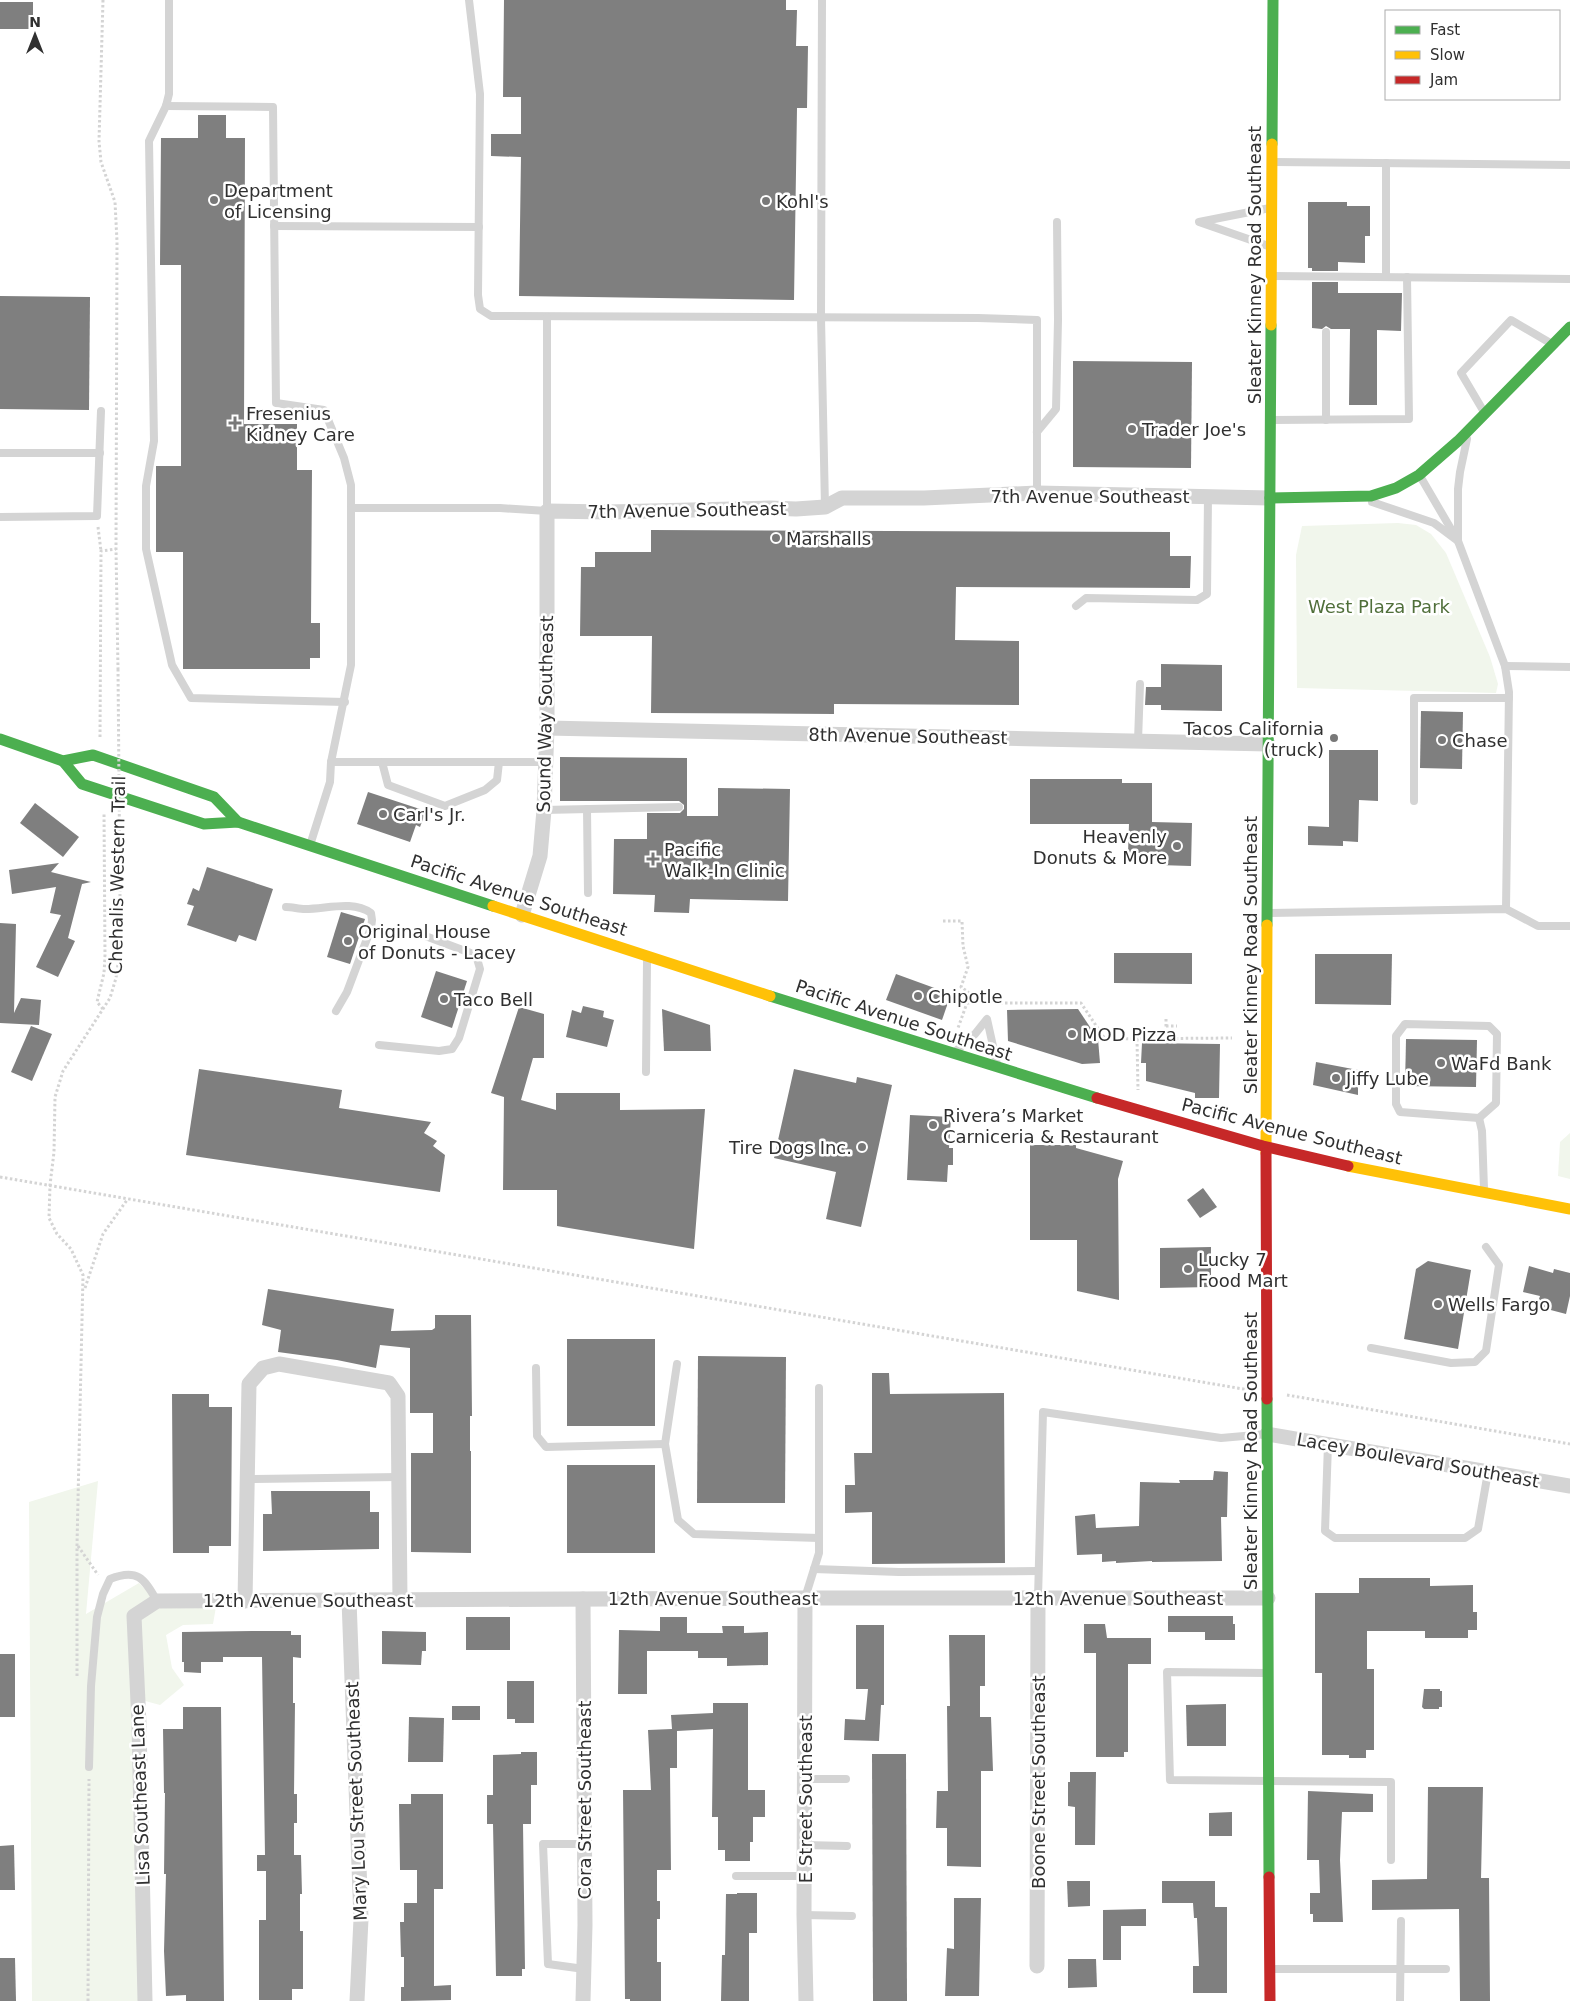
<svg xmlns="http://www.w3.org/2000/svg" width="1570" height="2001" font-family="'DejaVu Sans',sans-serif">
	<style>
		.green { fill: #f1f6ec }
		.building { fill: #7f7f7f }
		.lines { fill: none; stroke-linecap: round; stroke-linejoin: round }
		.path { stroke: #d4d4d4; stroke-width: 3; stroke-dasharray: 2.5 2.5; stroke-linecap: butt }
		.lane { stroke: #d4d4d4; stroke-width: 8 }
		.street { stroke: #d4d4d4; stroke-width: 15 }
		.fast { stroke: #4caf50; stroke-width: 11 }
		.slow { stroke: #ffc107; stroke-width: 11 }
		.jam { stroke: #c62828; stroke-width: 11 }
		.path-bridge { stroke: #d4d4d4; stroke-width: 3; stroke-dasharray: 2.5 2.5; stroke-linecap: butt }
		.poi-dot { fill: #787878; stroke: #fff; stroke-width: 2 }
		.labels { text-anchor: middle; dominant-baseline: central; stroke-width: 5; stroke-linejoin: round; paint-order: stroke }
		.poi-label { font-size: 18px; fill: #303030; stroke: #fff; text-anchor: start }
		.street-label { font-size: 18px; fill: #303030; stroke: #fff }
		.park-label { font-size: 18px; fill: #506f3a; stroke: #fff }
	</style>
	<rect width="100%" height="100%" fill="#fff"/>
	<g class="green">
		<path d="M1398,523L1416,525L1431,534L1446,553L1490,657L1498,684L1496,693L1297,688L1296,555L1302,526Z"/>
		<path d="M1570,1133V1179L1558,1176L1560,1142Z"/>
		<path d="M98,1481L86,1614L139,1583L157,1601H217L213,1624L183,1625L166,1635L172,1668L184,1685L160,1705L138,1699L145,2001H32L29,1502Z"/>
	</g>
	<g class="building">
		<path d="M504,0H786V10H797L796,46H808L807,108H797L794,300L519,296L521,157L491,156V134H521V97H503Z"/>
		<rect x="0" y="2" width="33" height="27"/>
		<path d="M198,115H226V138H245L244,424H297V470H312L311,623H320V658H310V669H183V552H156V466H181V265H160L161,138H198Z"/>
		<path d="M1308,202H1347V206H1370V236H1365V263L1338,262V271H1312V268H1308Z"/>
		<path d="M1312,282H1338V293H1402L1401,331L1377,330V405H1349L1350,329H1331L1326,326L1322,329L1312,328Z"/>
		<path d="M0,296L90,297L89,410L0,409Z"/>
		<path d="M1073,361L1192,362L1191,468L1073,467Z"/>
		<path d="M651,530L1170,532V556H1191L1190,588L956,587L955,640L1019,641V705L834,704V714L651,713L652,636H580L581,567H595V552H651Z"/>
		<path d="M1161,664L1222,665V711L1161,710V705H1145L1146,687H1161Z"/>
		<path d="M1421,711L1463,712L1462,769L1420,768Z"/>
		<path d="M1329,750H1378V801L1359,800L1358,842L1343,841V846L1308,845V826L1329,827Z"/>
		<path d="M560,757L687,758V816H718V788L790,789L788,901L690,899L689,913L654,912L655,895L613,894L614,839H647V813H680L684,809V805L679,801H560Z"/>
		<path d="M1030,779H1122V783H1152V822L1192,823L1191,866L1158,865V853H1128L1129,824H1030Z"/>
		<path d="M368,792L426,811L420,827L416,825L410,842L357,824Z"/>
		<path d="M35,803L79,837L63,857L20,823Z"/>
		<path d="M59,863L51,872L91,882L82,884L68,938L75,941L58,977L36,967L61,915L50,913L56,887L12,894L9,870Z"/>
		<path d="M207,867L273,889L256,941L239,935L236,942L187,925L194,906L187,904L193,888L199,891Z"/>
		<path d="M341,912L365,919L350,964L327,957Z"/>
		<path d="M0,923L16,924L14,1013L21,998L41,1000L39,1025L0,1023Z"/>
		<path d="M1114,953H1192V984L1114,983Z"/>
		<path d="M1315,954H1392L1391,1005L1315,1004Z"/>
		<path d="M436,971L467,981L452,1028L421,1017Z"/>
		<path d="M896,974L951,994L942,1020L886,1000Z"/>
		<path d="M583,1006L604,1011L603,1017L614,1020L607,1047L566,1037L572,1010L581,1013Z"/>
		<path d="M519,1007L544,1014V1058H533L521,1100L556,1110V1093H620V1110L705,1109L694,1249L557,1226V1190H503L504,1097L491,1093Z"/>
		<path d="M662,1009L710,1025L711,1051H664Z"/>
		<path d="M1078,1009L1098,1039L1100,1063L1082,1064L1008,1041L1007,1010Z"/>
		<path d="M31,1026L52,1034L32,1081L11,1072Z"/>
		<path d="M1406,1039L1477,1040L1476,1087L1405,1086Z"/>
		<path d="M1142,1043L1220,1044L1219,1098H1195V1093L1146,1081V1063H1141Z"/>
		<path d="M1316,1062L1358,1070V1095L1313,1085Z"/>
		<path d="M199,1069L342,1090L339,1108L431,1122L424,1133L437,1141L433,1146L445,1155L440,1192L186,1155Z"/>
		<path d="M794,1069L856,1083L857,1077L892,1085L861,1227L826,1219L836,1172L774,1158Z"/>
		<path d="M910,1115L951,1117L949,1148H953V1165H948L947,1182L907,1180Z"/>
		<path d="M1030,1145H1076V1148L1123,1161L1118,1179L1119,1300L1077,1291V1240H1030Z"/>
		<path d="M1203,1188L1217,1207L1200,1218L1187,1200Z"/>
		<path d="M1211,1247V1287L1160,1288V1248Z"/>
		<path d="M1428,1261L1471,1270L1458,1349L1404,1339L1416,1269Z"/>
		<path d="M1529,1266L1553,1273L1554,1269L1570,1273V1296L1566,1314L1543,1308L1544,1303L1538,1302L1540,1296L1523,1292Z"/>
		<path d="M268,1289L394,1309L391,1331L432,1330L435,1328V1315H471L472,1416H470V1451H471V1553L411,1552V1453H433V1413H410V1348L380,1345L376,1368L337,1360L278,1352L281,1330L262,1325Z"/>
		<rect x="567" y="1339" width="88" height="87"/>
		<path d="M698,1356L786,1357L785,1503H697Z"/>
		<path d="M872,1373H889L890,1394L1004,1393L1005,1563L872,1564V1512L845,1513V1485H855L854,1453H872Z"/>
		<path d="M172,1394H209V1407H232L231,1546H209V1553H173Z"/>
		<rect x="567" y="1465" width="88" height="88"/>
		<path d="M1214,1471L1228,1472L1227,1517H1221L1222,1561L1152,1562V1561L1116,1563V1561L1102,1562V1554L1077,1555L1075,1516L1095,1514L1096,1528L1139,1526L1140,1482L1180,1483L1179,1480H1213Z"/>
		<path d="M271,1491H370V1512H379V1549L263,1551V1514H272Z"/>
		<path d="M1359,1578H1430V1586L1473,1585V1612H1477V1630H1468V1638H1425V1631H1367V1669H1374V1750H1366V1758H1349V1755H1322V1673H1315V1593H1359Z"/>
		<path d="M1168,1616H1233V1624H1235V1640H1205V1632H1168Z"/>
		<rect x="466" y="1617" width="44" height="33"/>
		<path d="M660,1617H687V1633H723L722,1626H744V1633L768,1632V1665L727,1666V1658H698V1651H647V1694H618L619,1630L660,1631Z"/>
		<path d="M1084,1624H1105L1107,1638H1151V1664H1128V1752H1124V1757H1096V1653H1084Z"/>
		<path d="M856,1625H884V1705H881L879,1741L844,1740L845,1719L865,1720L868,1689H856Z"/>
		<path d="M252,1631H291V1635H301V1658L293,1657V1703H295L294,1794H297V1823H294V1855H301L302,1894H300V1931H303V1989H292V2000H259V1920H266V1871H257V1855H265L262,1657H223V1662H201V1673L184,1672V1662H182V1632Z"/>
		<path d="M382,1631L426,1632V1651H422L421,1665L382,1664Z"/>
		<path d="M949,1635H985V1686H980V1717H991L993,1771H981V1867L947,1866V1828H936L937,1791H948L947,1706H950Z"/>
		<rect x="0" y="1654" width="15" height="63"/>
		<path d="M507,1681H534V1723H515V1719H507Z"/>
		<path d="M1424,1689H1440V1691H1442V1707H1439V1709H1424L1422,1707Z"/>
		<path d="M713,1703H748V1790H765V1817H753V1842H750V1861H725V1850H718V1817H712L713,1729L677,1731V1768H670L671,1870H657V1901H660V1919H657V1962H661V2001H630V1999H625L623,1790H651L648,1730L672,1729L671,1715L713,1713Z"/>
		<path d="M1226,1704V1746H1187L1186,1705Z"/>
		<rect x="452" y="1706" width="28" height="14"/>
		<path d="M183,1707H221L224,2001H186V1995L166,1996L164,1951L166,1874H164L165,1793H164L163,1729H183Z"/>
		<path d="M409,1717L444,1718L443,1762H408Z"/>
		<path d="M521,1752H537V1785H531V1824H523L525,1969H522V1976H496L493,1824H487V1795H493V1755L521,1754Z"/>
		<path d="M872,1754H906L907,2001H873Z"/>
		<path d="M1070,1772H1096L1095,1845H1075V1807L1068,1806V1782H1070Z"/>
		<path d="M1428,1787H1483L1481,1878H1489L1490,2001H1460L1459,1909L1372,1910V1880L1427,1879Z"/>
		<path d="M1308,1791L1373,1794V1812H1342L1340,1860L1343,1922H1313V1914H1310V1893H1320L1319,1860H1307Z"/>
		<path d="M411,1794H443V1889H434V1986L451,1985V2000L401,2001V1987H404V1957H401L400,1922H404V1903H417V1870H400L399,1804H411Z"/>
		<path d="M1232,1812V1836H1209V1813Z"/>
		<path d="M14,1845L15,1890H0V1846Z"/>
		<path d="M1067,1881H1090V1906L1068,1907Z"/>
		<path d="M1162,1881H1215V1907H1227V1993H1193V1966H1199L1197,1918H1194L1193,1903H1162Z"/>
		<path d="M737,1893H757V1933H749V2001H721L722,1955H725L726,1894H737Z"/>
		<path d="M954,1898H981L979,1996H945L947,1948L954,1949Z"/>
		<path d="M1146,1909V1926H1121V1960H1103V1910Z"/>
		<path d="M0,1958H15L16,2001H0Z"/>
		<path d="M1068,1959H1096L1097,1987L1068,1988Z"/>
	</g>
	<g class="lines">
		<g class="path">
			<path d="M103,0L99,141L101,162L115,202L117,241L116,549L118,669"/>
			<path d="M98,527L101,551"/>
			<path d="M100,737L101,551L116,549"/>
			<path d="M943,921H962L963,946L968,967L961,987L968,992L967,1003L958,1028"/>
			<path d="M967,1003H977"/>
			<path d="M1000,1003H1081L1105,1039L1232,1038"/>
			<path d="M103,1009L97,1002L104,973L105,957L104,812"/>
			<path d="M1166,1019V1039"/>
			<path d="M1166,1026H1177"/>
			<path d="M1137,1039L1138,1090"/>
			<path d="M0,1177L1249,1390"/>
			<path d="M85,1288L103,1234L127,1200"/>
			<path d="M1287,1395L1570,1444"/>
			<path d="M78,1546L98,1575"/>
			<path d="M77,1676V1545L83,1275L71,1249L57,1234L49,1218L50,1185L54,1152L55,1097L63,1071L110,998L116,978L119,957L120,896"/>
			<path d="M88,2001L89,1779"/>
		</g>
		<g class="lane">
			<path d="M169,0V94L166,106L149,141L154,441L146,486V549L172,665L191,698L345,702"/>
			<path d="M469,0L480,94L478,295L480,309L491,316L978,318L1037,320V493"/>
			<path d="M822,0L821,318L825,507"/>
			<path d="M166,106L273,107L276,403L324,410L344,458L351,485V665L331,762L330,782L311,842"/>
			<path d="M1275,162L1570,165"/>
			<path d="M1386,163V277"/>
			<path d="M1270,208L1199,222L1271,247"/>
			<path d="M274,226L479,227"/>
			<path d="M1273,276L1570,279"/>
			<path d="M1326,332V420"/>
			<path d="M1484,412L1461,373L1511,320L1552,344"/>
			<path d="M1272,420L1409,419L1407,277"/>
			<path d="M1037,432L1056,409L1058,320L1057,222"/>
			<path d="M0,453H100"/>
			<path d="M1420,476L1458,541L1505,666L1509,692L1506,909"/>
			<path d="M1372,502L1434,523L1458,541V489L1460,472L1467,439"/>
			<path d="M351,508H500L547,511V317"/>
			<path d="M0,517L97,516L101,411"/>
			<path d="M1076,606L1086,598L1197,600L1207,594L1208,497"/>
			<path d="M1505,666L1570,667"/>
			<path d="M1138,741L1140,684"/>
			<path d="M331,762H546"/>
			<path d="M382,762L388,785L445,806L485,790L497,780L499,762"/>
			<path d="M1414,801V698H1509"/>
			<path d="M587,809L588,893"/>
			<path d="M544,810L679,807"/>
			<path d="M286,907C292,907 299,909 305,909C327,909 352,900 371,913L372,920L371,928L347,992L336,1011"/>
			<path d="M1269,913L1506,909L1538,926H1570"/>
			<path d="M1405,1024L1489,1026L1497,1034L1496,1103L1479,1118L1400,1112L1396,1104V1036Z"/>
			<path d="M379,1045L439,1051L452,1049L459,1038L480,969L476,955L420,934"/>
			<path d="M956,1051L975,1034L987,1019L997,1064"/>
			<path d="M646,1072L647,961"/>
			<path d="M1479,1118L1482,1131L1484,1189"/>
			<path d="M1371,1348L1451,1363L1475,1362L1486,1351L1499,1265L1486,1247"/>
			<path d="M677,1364L665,1444L678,1520L694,1534L819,1538"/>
			<path d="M536,1368L537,1436L546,1447L665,1444"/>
			<path d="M1328,1444L1325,1531L1335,1538H1465L1478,1529L1488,1472"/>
			<path d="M247,1479L399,1477"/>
			<path d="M814,1569L899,1572L1038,1571"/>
			<path d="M805,1598L819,1553V1388"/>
			<path d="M1038,1598L1043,1412L1221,1438L1267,1434"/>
			<path d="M1267,1673L1167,1672L1170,1780L1391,1782V1860"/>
			<path d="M89,1767L91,1686L97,1617L103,1594L110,1579C137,1568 144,1578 157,1601"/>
			<path d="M805,1779H846"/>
			<path d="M804,1845L847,1846"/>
			<path d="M736,1876H804"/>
			<path d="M804,1915L852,1916"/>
			<path d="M584,1969L548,1964L543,1844H584"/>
			<path d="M1272,1969H1446"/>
			<path d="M1400,2001L1401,1921"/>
		</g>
		<g class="street">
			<path d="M547,728L1268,744"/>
			<path d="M522,915L540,856L544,810L547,728V511L608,512L770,508L796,509L825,507L842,498H924L1037,493L1270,498"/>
			<path d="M1267,1434L1570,1486"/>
			<path d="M805,1598L804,1915L806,2001"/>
			<path d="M349,1600L361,1919L357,2001"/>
			<path d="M245,1601L249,1384L263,1368L279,1364L389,1383L398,1396L400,1600"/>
			<path d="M1037,1966L1038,1598"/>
			<path d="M145,2001L139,1724L134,1616L157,1601L805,1598H1268"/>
			<path d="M583,2001L585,1925L583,1599"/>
		</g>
		<g class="fast">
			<path d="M1272,144L1273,0"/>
			<path d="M1270,498L1371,496L1396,488L1419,475L1458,441L1570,327"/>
			<path d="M0,739L63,761L93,755L214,797L238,822"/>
			<path d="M63,761L82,784L204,824L238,822L493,906"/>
			<path d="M1267,925L1271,325"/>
			<path d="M770,996L1097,1098"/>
			<path d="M1267,1399L1269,1877"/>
		</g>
		<g class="slow">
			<path d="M1271,325L1272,144"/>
			<path d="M493,906L770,996"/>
			<path d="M1266,1153L1267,925"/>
			<path d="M1348,1166L1570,1209"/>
		</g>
		<g class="jam">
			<path d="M1097,1098L1263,1146L1348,1166"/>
			<path d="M1266,1153L1267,1399"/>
			<path d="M1269,1877L1270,2001"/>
		</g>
		<path class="path-bridge" d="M118,669L120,896"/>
	</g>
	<g class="poi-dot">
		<circle cx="214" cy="200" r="5"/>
		<circle cx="766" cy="201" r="5"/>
		<path d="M232.5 415.5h5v5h5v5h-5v5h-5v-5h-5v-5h5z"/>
		<circle cx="1132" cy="429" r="5"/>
		<circle cx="776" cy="538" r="5"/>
		<circle cx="1334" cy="738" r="5"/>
		<circle cx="1442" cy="740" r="5"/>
		<circle cx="383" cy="814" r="5"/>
		<circle cx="1177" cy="846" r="5"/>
		<path d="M650.5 851.5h5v5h5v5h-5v5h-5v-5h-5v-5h5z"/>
		<circle cx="348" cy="941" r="5"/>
		<circle cx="918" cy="996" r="5"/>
		<circle cx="444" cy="999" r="5"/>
		<circle cx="1072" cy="1034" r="5"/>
		<circle cx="1441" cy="1063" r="5"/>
		<circle cx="1336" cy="1078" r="5"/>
		<circle cx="933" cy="1125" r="5"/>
		<circle cx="862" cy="1147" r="5"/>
		<circle cx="1188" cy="1269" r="5"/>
		<circle cx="1438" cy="1304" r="5"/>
	</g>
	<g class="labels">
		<g class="poi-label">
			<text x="224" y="190">Department<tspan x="224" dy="21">of Licensing</tspan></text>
			<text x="776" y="201">Kohl's</text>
			<text x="246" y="413">Fresenius<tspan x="246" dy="21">Kidney Care</tspan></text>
			<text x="1142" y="429">Trader Joe's</text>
			<text x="786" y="538">Marshalls</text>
			<text x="1324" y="728" text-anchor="end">Tacos California<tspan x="1324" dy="21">(truck)</tspan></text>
			<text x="1452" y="740">Chase</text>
			<text x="393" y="814">Carl's Jr.</text>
			<text x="1167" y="836" text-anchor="end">Heavenly<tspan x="1167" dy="21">Donuts &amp; More</tspan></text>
			<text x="664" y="849">Pacific<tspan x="664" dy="21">Walk-In Clinic</tspan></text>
			<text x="358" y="931">Original House<tspan x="358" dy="21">of Donuts - Lacey</tspan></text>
			<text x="928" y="996">Chipotle</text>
			<text x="454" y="999">Taco Bell</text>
			<text x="1082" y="1034">MOD Pizza</text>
			<text x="1451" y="1063">WaFd Bank</text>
			<text x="1346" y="1078">Jiffy Lube</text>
			<text x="943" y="1115">Rivera’s Market<tspan x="943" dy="21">Carniceria &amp; Restaurant</tspan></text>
			<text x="852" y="1147" text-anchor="end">Tire Dogs Inc.</text>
			<text x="1198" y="1259">Lucky 7<tspan x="1198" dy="21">Food Mart</tspan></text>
			<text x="1448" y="1304">Wells Fargo</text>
		</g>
		<g class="street-label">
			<text transform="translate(1254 265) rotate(-90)">Sleater Kinney Road Southeast</text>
			<text x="1090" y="496">7th Avenue Southeast</text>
			<text transform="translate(687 510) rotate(-1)">7th Avenue Southeast</text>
			<text transform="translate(545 714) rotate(-89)">Sound Way Southeast</text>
			<text transform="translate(908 736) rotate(1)">8th Avenue Southeast</text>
			<text transform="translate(117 875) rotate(-89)">Chehalis Western Trail</text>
			<text transform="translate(519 895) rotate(18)">Pacific Avenue Southeast</text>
			<text transform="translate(1250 955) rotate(-90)">Sleater Kinney Road Southeast</text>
			<text transform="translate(904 1020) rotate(18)">Pacific Avenue Southeast</text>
			<text transform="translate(1292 1131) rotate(14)">Pacific Avenue Southeast</text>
			<text transform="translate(1250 1451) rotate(-90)">Sleater Kinney Road Southeast</text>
			<text transform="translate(1418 1460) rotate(10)">Lacey Boulevard Southeast</text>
			<text x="713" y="1598">12th Avenue Southeast</text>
			<text x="1118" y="1598">12th Avenue Southeast</text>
			<text x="308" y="1600">12th Avenue Southeast</text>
			<text transform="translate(1038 1782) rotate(-90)">Boone Street Southeast</text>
			<text transform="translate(140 1795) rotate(-92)">Lisa Southeast Lane</text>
			<text transform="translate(805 1799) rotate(-90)">E Street Southeast</text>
			<text transform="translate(584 1800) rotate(-90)">Cora Street Southeast</text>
			<text transform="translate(356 1801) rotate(-92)">Mary Lou Street Southeast</text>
		</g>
		<g class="park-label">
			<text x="1379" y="606">West Plaza Park</text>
		</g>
	</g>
	<rect x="1385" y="10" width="175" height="90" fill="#ffffff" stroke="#acacac"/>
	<rect x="1395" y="26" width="25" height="8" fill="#4caf50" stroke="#acacac"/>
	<text x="1430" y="35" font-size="15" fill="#303030">Fast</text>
	<rect x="1395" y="51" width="25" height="8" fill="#ffc107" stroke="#acacac"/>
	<text x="1430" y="60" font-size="15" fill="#303030">Slow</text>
	<rect x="1395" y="76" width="25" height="8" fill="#c62828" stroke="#acacac"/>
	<text x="1430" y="85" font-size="15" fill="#303030">Jam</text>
	<g transform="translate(35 35)" stroke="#ffffff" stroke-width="4" paint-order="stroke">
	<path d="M0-4L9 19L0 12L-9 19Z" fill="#303030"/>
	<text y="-8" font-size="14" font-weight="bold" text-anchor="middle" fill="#303030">N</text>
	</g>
</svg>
